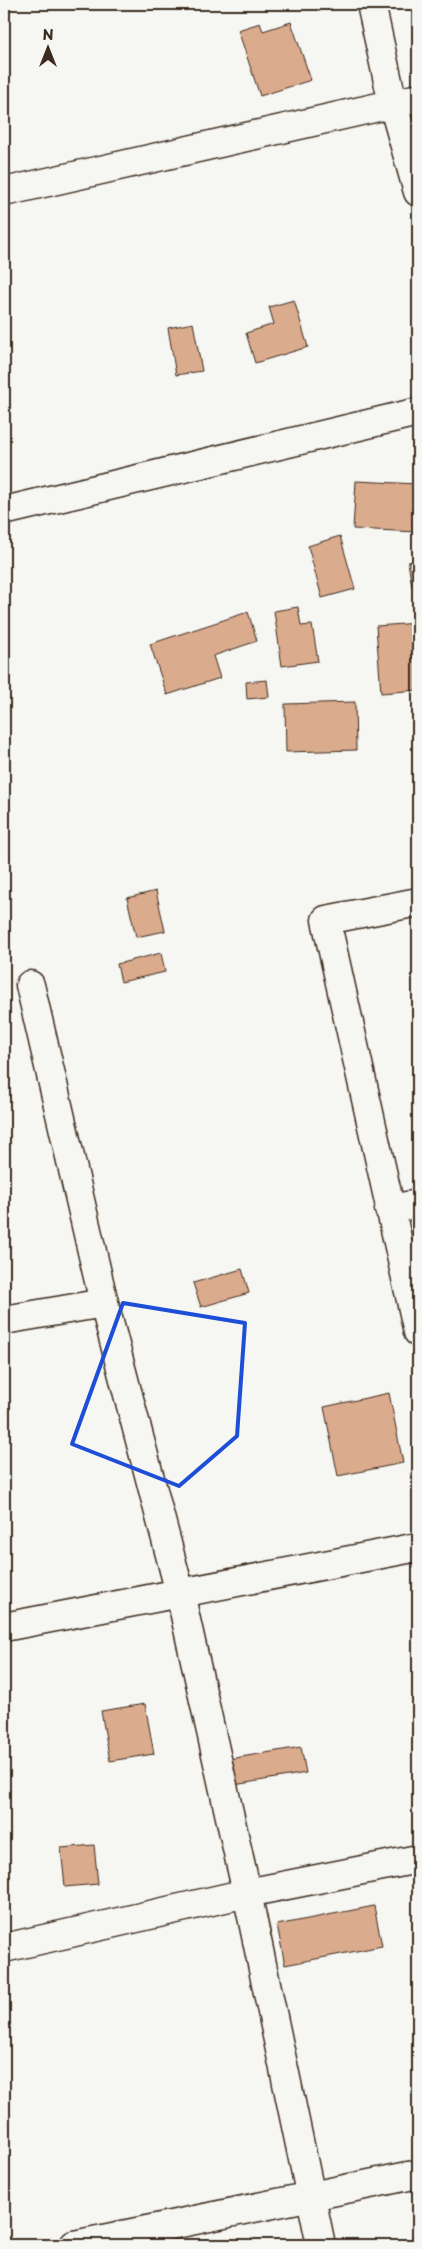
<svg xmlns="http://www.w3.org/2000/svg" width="422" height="2249" font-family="'Playpen Sans',sans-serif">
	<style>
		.building { fill: #dbab8d; stroke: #3b2a1e }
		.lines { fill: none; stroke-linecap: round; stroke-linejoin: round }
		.minor-casing { stroke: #3b2a1e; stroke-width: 31 }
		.minor { stroke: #f6f6f2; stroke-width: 28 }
		.marked { fill: none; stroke: #1d4ed8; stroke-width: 4; stroke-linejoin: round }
	</style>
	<rect width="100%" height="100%" fill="#f6f6f2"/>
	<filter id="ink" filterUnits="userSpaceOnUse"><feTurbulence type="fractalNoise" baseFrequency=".02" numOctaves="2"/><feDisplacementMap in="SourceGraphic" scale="10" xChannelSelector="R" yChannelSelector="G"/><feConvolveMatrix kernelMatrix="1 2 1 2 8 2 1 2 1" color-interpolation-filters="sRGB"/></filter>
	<g filter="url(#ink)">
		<g class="building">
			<path d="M291,22L311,80L260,96L238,30L260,23L263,31Z"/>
			<path d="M294,300L308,347L255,363L246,333L274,324L269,307Z"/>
			<path d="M193,323L202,371L176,375L168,328Z"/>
			<path d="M356,481L418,484V532L353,529Z"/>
			<path d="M340,536L355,589L322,598L308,546Z"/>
			<path d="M418,560V586L412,587L408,562Z"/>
			<path d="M298,607L301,626L312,625L318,661L282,666L274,611Z"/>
			<path d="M248,612L257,641L213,656L220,678L167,695L150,644Z"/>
			<path d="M418,623V690L381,693L376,626Z"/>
			<path d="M267,680L269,697L247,699L246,682Z"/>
			<path d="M355,702L356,750L286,752L285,704Z"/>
			<path d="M156,891L165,931L136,937L127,898Z"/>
			<path d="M161,953L165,972L121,982L117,964Z"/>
			<path d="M242,1269L249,1293L201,1307L193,1283Z"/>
			<path d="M389,1393L403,1463L338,1476L324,1407Z"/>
			<path d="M145,1704L154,1754L110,1761L101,1711Z"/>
			<path d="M301,1747L306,1773L234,1785L229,1759Z"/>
			<path d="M94,1845L98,1884L65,1887L61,1848Z"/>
			<path d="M374,1906L382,1946L285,1965L277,1925Z"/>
		</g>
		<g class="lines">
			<g class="minor-casing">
				<g id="minor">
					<path d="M371,4L393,104L418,192"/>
					<path d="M4,192L418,98"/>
					<path d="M4,511L418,412"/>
					<path d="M418,902L326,920L418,1332"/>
					<path d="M30,985L104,1303L180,1593L247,1893L321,2245"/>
					<path d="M389,1209L418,1204"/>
					<path d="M4,1320L104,1303"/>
					<path d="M4,1627L418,1547"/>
					<path d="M4,1948L247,1893L418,1859"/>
					<path d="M74,2245L418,2174"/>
				</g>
			</g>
			<use href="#minor" class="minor"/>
		</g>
	</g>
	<path class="marked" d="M123,1303L245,1323L237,1436L179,1486L72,1444Z"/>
	<rect width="422" height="2249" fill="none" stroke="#f6f6f2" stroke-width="20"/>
	<rect x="10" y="10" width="402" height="2229" fill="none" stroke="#3b2a1e" stroke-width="2" filter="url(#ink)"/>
	<g transform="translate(48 48)" stroke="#f6f6f2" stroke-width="4" paint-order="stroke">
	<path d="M0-4L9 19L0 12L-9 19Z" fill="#3b2a1e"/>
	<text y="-8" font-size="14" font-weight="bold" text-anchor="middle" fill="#3b2a1e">N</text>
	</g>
</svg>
